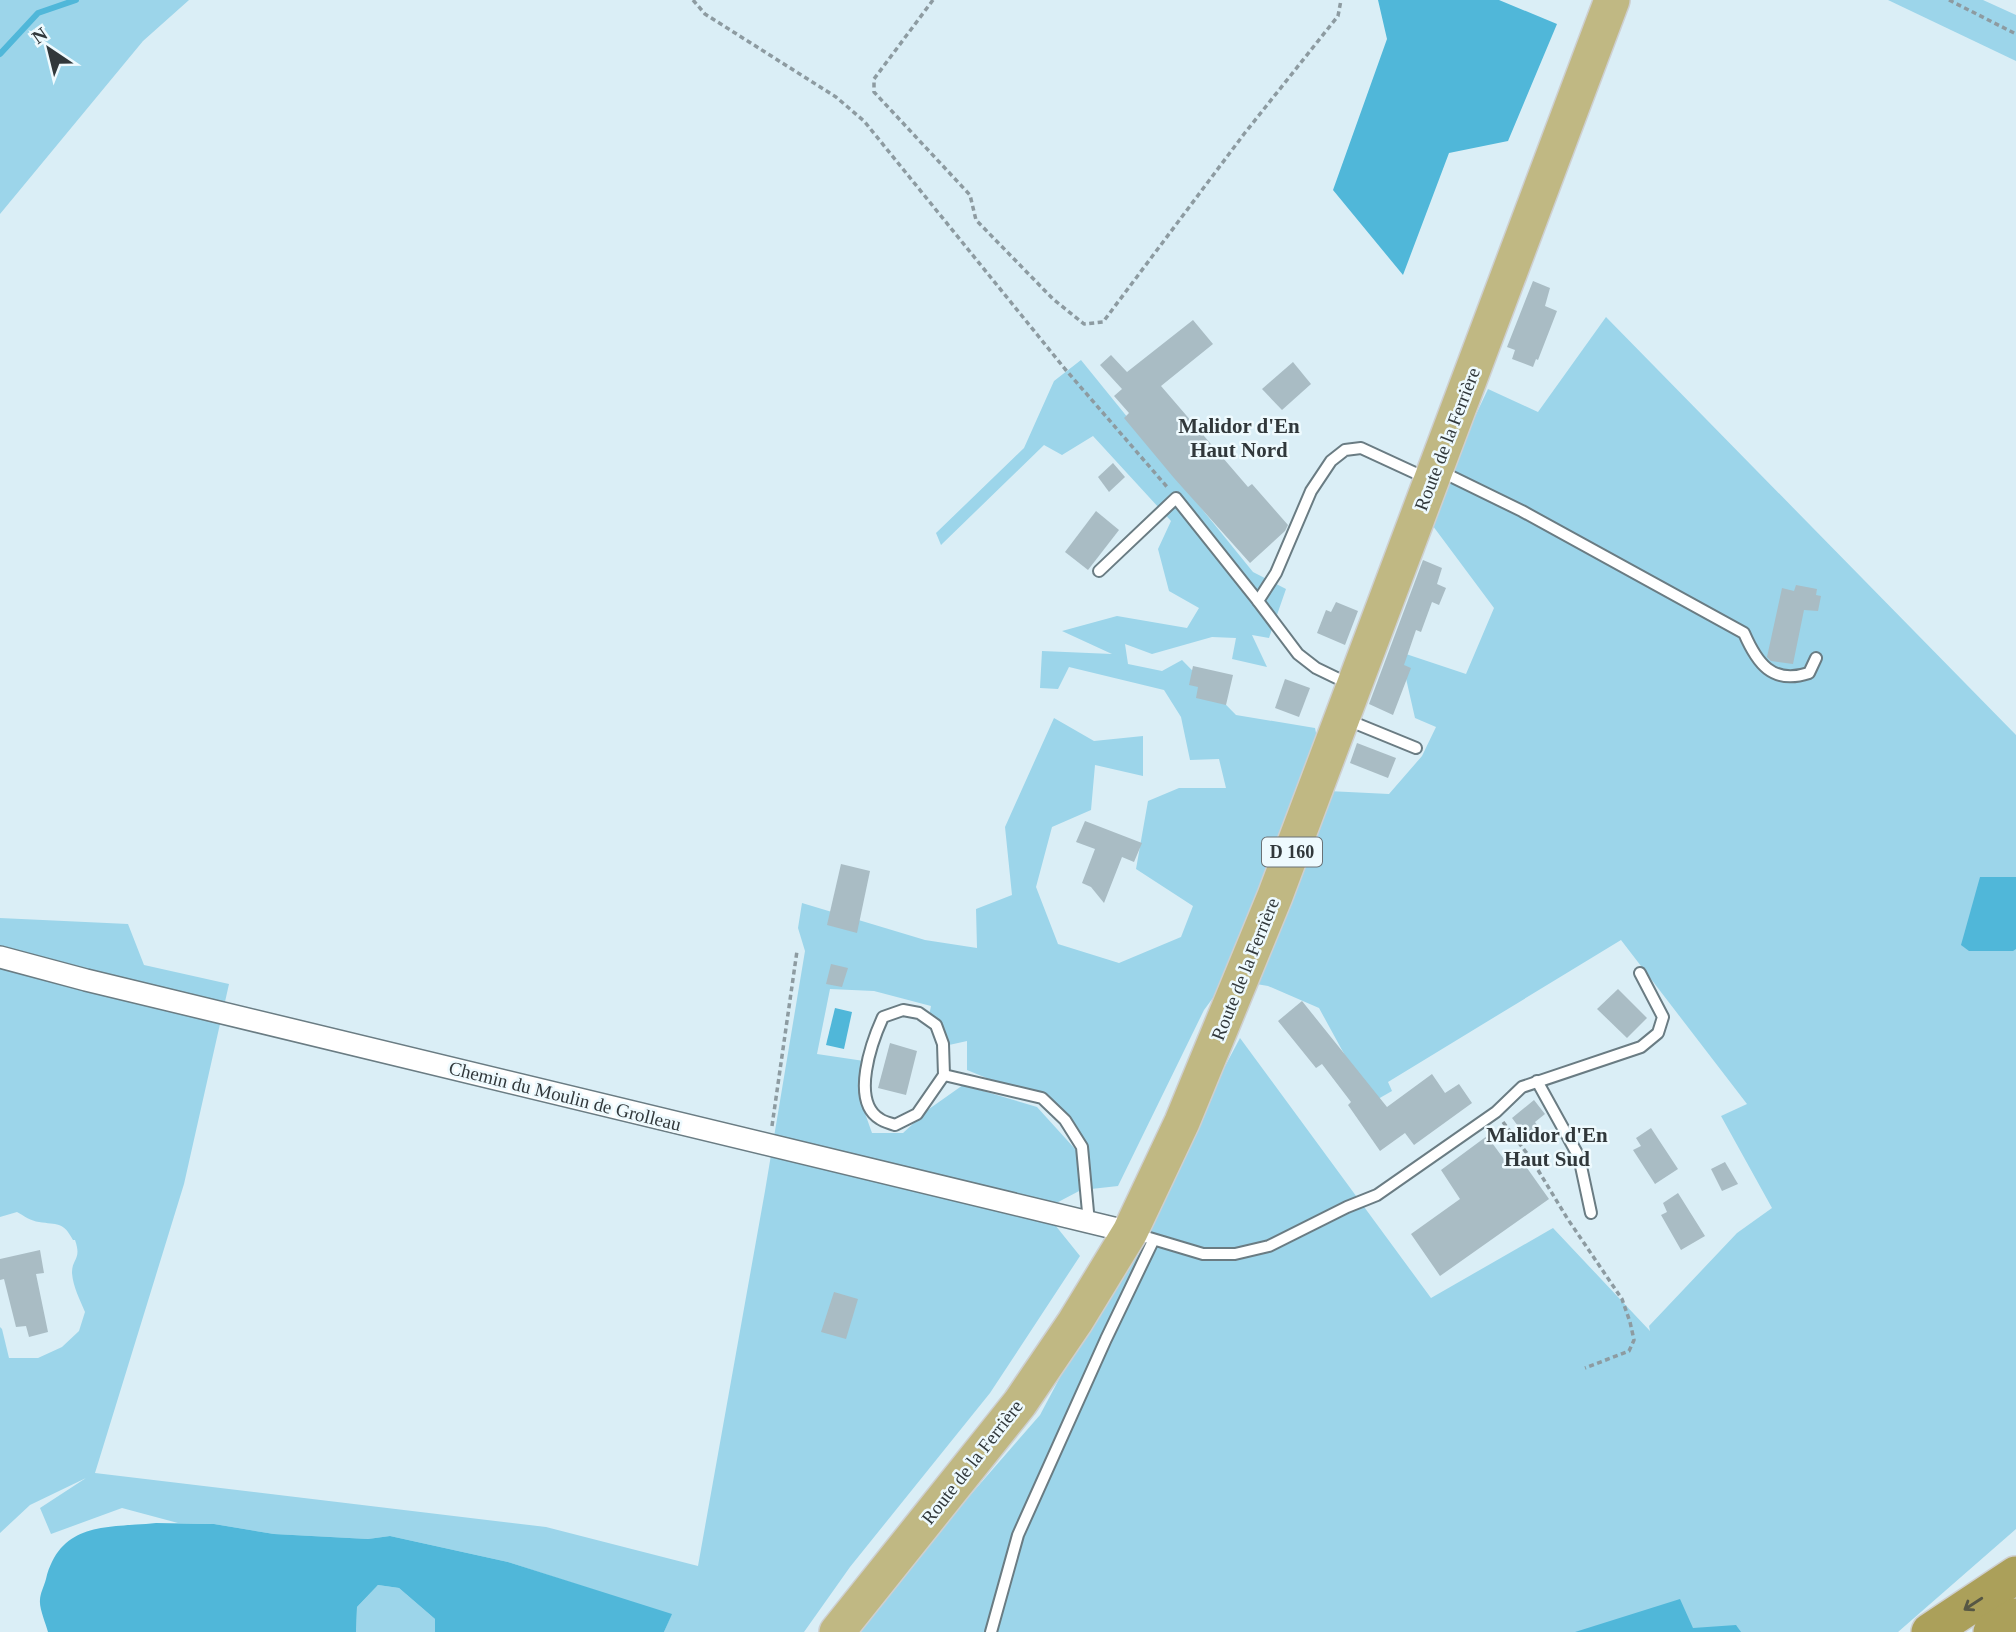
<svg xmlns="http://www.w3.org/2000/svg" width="2016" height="1632" font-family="'Times New Roman',serif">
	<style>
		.green { fill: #9cd5ea }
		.water { fill: #50b7d9 }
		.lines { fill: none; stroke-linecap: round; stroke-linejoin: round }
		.stream { stroke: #50b7d9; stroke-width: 6 }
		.building { fill: #a9bcc4 }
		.service-casing { stroke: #6a7c83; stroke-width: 14 }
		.minor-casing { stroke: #6a7c83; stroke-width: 24 }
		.primary-casing { stroke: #cecfd0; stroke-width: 38 }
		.trunk-casing { stroke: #cecfd0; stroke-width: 40 }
		.path { stroke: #8d9ba1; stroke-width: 3.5; stroke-dasharray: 5 3.5; stroke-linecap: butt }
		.service { stroke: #fff; stroke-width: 10 }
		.minor { stroke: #fff; stroke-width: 21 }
		.primary { stroke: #c0b883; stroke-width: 35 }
		.trunk { stroke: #aba05a; stroke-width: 37 }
		.oneway { stroke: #565744 }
		.labels { text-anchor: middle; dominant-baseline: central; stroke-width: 5; stroke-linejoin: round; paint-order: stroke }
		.shield { fill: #eefafe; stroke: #6a7276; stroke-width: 2 }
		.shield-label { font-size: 18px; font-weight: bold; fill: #31383b }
		.street-label { font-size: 19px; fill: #31383b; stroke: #eefafe }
		.neighbourhood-label { font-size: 21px; font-weight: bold; fill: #31383b; stroke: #eefafe }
	</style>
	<rect width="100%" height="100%" fill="#daeef6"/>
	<g class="green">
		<path d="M0,0H189L143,41L0,214Z"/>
		<path d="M1888,0H1983L2016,15V61Z"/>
		<path d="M1606,317L2016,735V1529L1898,1632H851L1040,1415L1240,1038L1431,1298L1553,1228L1650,1331L1649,1326L1737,1233L1772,1208L1721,1116L1747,1104L1621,940L1388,1082L1392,1091L1371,1103L1319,1008L1268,986L1227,979L1204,1010L1118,1186L1091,1189L1085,1142L1041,1093L1001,1084L967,1070V1041L949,1045L927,1026L931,1006L874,991L830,989L817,1054L864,1061L861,1102L872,1133H903L929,1109L963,1085L1037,1107L1076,1150L1081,1190L1043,1210L1080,1256L990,1393L850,1567L804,1632H664L671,1615L508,1562L390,1536L368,1539L274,1534L214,1524L178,1523L122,1508L51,1534L40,1508L86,1478L30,1505L0,1533V1327L2,1329L9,1358H38L62,1347L79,1331L85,1312C80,1300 73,1287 72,1273C72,1258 82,1260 75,1240H73C63,1221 57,1225 39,1222C31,1221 24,1216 17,1212L0,1217V918L128,924L144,965L229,984L184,1184L95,1473L546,1527L698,1566L765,1191L805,951L798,928L802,903L925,940L977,948L976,909L1012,895L1005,827L1054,718L1094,741L1143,736V776L1095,765L1091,810L1052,827L1036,887L1058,944L1119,963L1181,937L1193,906L1136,869L1148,801L1179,788H1226L1219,759L1190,760L1181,717L1164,690L1069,667L1058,689L1040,688L1042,651L1112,654L1062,631L1117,616L1187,628L1199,608L1169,591L1158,549L1171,521L1093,436L1062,455L1044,445L941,545L936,533L1024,448L1054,381L1081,360L1253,572L1286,589L1269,638L1252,635L1267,667L1232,659L1236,638L1212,637L1152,654L1125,644L1128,664L1162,671L1182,660L1236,715L1315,728L1328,791L1389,794L1422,756L1436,727L1415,718L1400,652L1466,674L1494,608L1427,518L1488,389L1538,412Z"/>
		<path d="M378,1585L399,1588L435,1619V1632H356L357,1607Z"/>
	</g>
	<g class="water">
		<path d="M1378,0H1499L1557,24L1508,141L1449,153L1403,275L1333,190L1387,39Z"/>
		<path d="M1980,877H2016V949L2013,951H1969L1961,945Z"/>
		<path d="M835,1008L852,1012L844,1049L826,1045Z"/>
		<path d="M156,1523L214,1524L274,1534L368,1539L390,1536L508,1562L672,1614L664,1632H435V1619L399,1588L378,1585L357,1607L356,1632H48C46,1624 39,1608 40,1600C40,1594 44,1586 46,1579C61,1521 107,1528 156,1523Z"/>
		<path d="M1680,1599L1693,1628L1736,1625L1741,1632H1575Z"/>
	</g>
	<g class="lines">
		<path class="stream" d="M0,54L38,13L76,0"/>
	</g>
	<g class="building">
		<path d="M1533,281L1550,288L1545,306L1557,311L1538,360L1536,359L1533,367L1512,359L1515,350L1507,347Z"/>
		<path d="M1193,320L1213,344L1161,386L1248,487L1252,484L1288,525L1285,531L1250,563L1174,478L1124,418L1129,413L1114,396L1122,389L1100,365L1111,355L1127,372Z"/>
		<path d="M1293,362L1311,384L1282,410L1262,389Z"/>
		<path d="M1113,463L1125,477L1109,492L1098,477Z"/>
		<path d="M1096,511L1119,530L1088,570L1065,552Z"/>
		<path d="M1423,560L1442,568L1437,584L1446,588L1439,605L1432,602L1421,632L1416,630L1404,665L1411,668L1393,715L1369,704Z"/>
		<path d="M1796,585L1817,589L1816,595L1821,596L1818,611L1804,610L1793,664L1771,661L1767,657L1782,588L1794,591Z"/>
		<path d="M1336,602L1358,611L1345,645L1317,633L1326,610L1331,612Z"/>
		<path d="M1193,666L1233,675L1226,705L1196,698L1198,687L1189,685Z"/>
		<path d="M1285,679L1310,688L1299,717L1275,708Z"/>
		<path d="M1357,743L1396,758L1388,778L1350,763Z"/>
		<path d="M1085,821L1142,843L1134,862L1122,857L1104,903L1091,887L1082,883L1095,849L1076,842Z"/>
		<path d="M841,864L870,871L857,933L827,925Z"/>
		<path d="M831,964L848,968L842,987L826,984Z"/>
		<path d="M1618,989L1647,1018L1627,1038L1597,1009Z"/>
		<path d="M1302,1001L1387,1107L1432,1074L1445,1093L1459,1084L1472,1103L1414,1145L1405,1133L1380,1151L1348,1105L1351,1102L1322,1064L1316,1068L1278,1021Z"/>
		<path d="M890,1043L917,1051L906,1095L878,1088Z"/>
		<path d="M1534,1100L1545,1114L1535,1122L1539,1128L1527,1138L1512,1118Z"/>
		<path d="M1651,1128L1678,1169L1655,1184L1633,1150L1641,1146L1636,1138Z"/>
		<path d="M1487,1136L1509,1166L1520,1158L1549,1199L1440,1276L1411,1234L1460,1199L1441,1170Z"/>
		<path d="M1725,1162L1738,1184L1722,1191L1711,1169Z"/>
		<path d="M1678,1193L1705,1236L1681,1250L1661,1215L1667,1212L1663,1203Z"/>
		<path d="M40,1250L44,1273L36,1274L48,1332L29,1337L26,1326L16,1327L4,1279L0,1280V1259Z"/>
		<path d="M834,1292L858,1299L846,1339L821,1332Z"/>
	</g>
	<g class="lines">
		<g class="service-casing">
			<g id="service">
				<path d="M1438,470L1522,511L1744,633C1757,663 1772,685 1809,673L1816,658"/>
				<path d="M1099,571L1176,498L1258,601"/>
				<path d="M1349,684L1316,668L1298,654L1258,601L1276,573L1311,491L1331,461L1345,450L1361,448L1426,478"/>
				<path d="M1345,719L1416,748"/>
				<path d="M944,1075L943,1044L936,1025L919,1013L903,1010L883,1017C872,1041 850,1101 880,1119C884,1122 890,1123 895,1125L917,1114L944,1075L1042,1098L1065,1120L1082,1147L1089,1223"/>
				<path d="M1537,1081L1579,1157L1591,1213"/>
				<path d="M1136,1234L1203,1254H1235L1269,1246L1347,1207L1377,1195L1496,1112L1522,1087L1641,1047L1658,1033L1663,1017L1640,973"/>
				<path d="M991,1632L1018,1535L1106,1339L1153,1241"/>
			</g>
		</g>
		<g class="minor-casing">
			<path id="minor" d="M0,957L86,980L1130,1232"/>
		</g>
		<g class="primary-casing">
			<path id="primary" d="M837,1632L1020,1403L1075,1322L1130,1232L1182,1122L1275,896L1612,0"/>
		</g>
		<g class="trunk-casing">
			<g id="trunk">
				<path d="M1930,1632L2016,1575"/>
				<path d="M1992,1632L2016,1617"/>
			</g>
		</g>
		<g class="path">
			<path d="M693,0L705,14L836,97L864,121L1065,369L1168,488"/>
			<path d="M933,0L874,79V92L970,195L976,220L1053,299L1084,324L1103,322L1244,134L1338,16L1341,0"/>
			<path d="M1949,0L2016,34"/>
			<path d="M1503,1122L1532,1160L1567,1218L1622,1299L1630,1322L1634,1340L1629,1351L1585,1368"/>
			<path d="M772,1126L797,951"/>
		</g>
		<use href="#service" class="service"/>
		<use href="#minor" class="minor"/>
		<use href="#primary" class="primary"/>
		<use href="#trunk" class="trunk"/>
	</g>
	<defs><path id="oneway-shaft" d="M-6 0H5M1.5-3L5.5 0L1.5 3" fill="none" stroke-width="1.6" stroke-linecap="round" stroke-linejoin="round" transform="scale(1.75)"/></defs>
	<use class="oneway" href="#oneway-shaft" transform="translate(1973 1604) rotate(147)"/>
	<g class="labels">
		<rect class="shield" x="1262" y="837.5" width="60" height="29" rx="5"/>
		<g class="shield-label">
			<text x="1292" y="852">D 160</text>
		</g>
		<g class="street-label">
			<text transform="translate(1447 439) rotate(-69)">Route de la Ferrière</text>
			<text transform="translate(1245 969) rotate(-68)">Route de la Ferrière</text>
			<text transform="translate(565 1096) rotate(14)">Chemin du Moulin de Grolleau</text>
			<text transform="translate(972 1462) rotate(-52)">Route de la Ferrière</text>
		</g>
		<g class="neighbourhood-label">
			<text x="1239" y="426">Malidor d'En<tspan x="1239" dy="24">Haut Nord</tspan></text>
			<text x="1547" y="1135">Malidor d'En<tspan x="1547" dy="24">Haut Sud</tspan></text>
		</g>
	</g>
	<g transform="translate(49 49) rotate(325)" stroke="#eefafe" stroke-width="5" paint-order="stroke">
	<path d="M0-5L12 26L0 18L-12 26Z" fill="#31383b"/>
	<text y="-10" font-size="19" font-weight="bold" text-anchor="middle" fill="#31383b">N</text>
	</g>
</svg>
